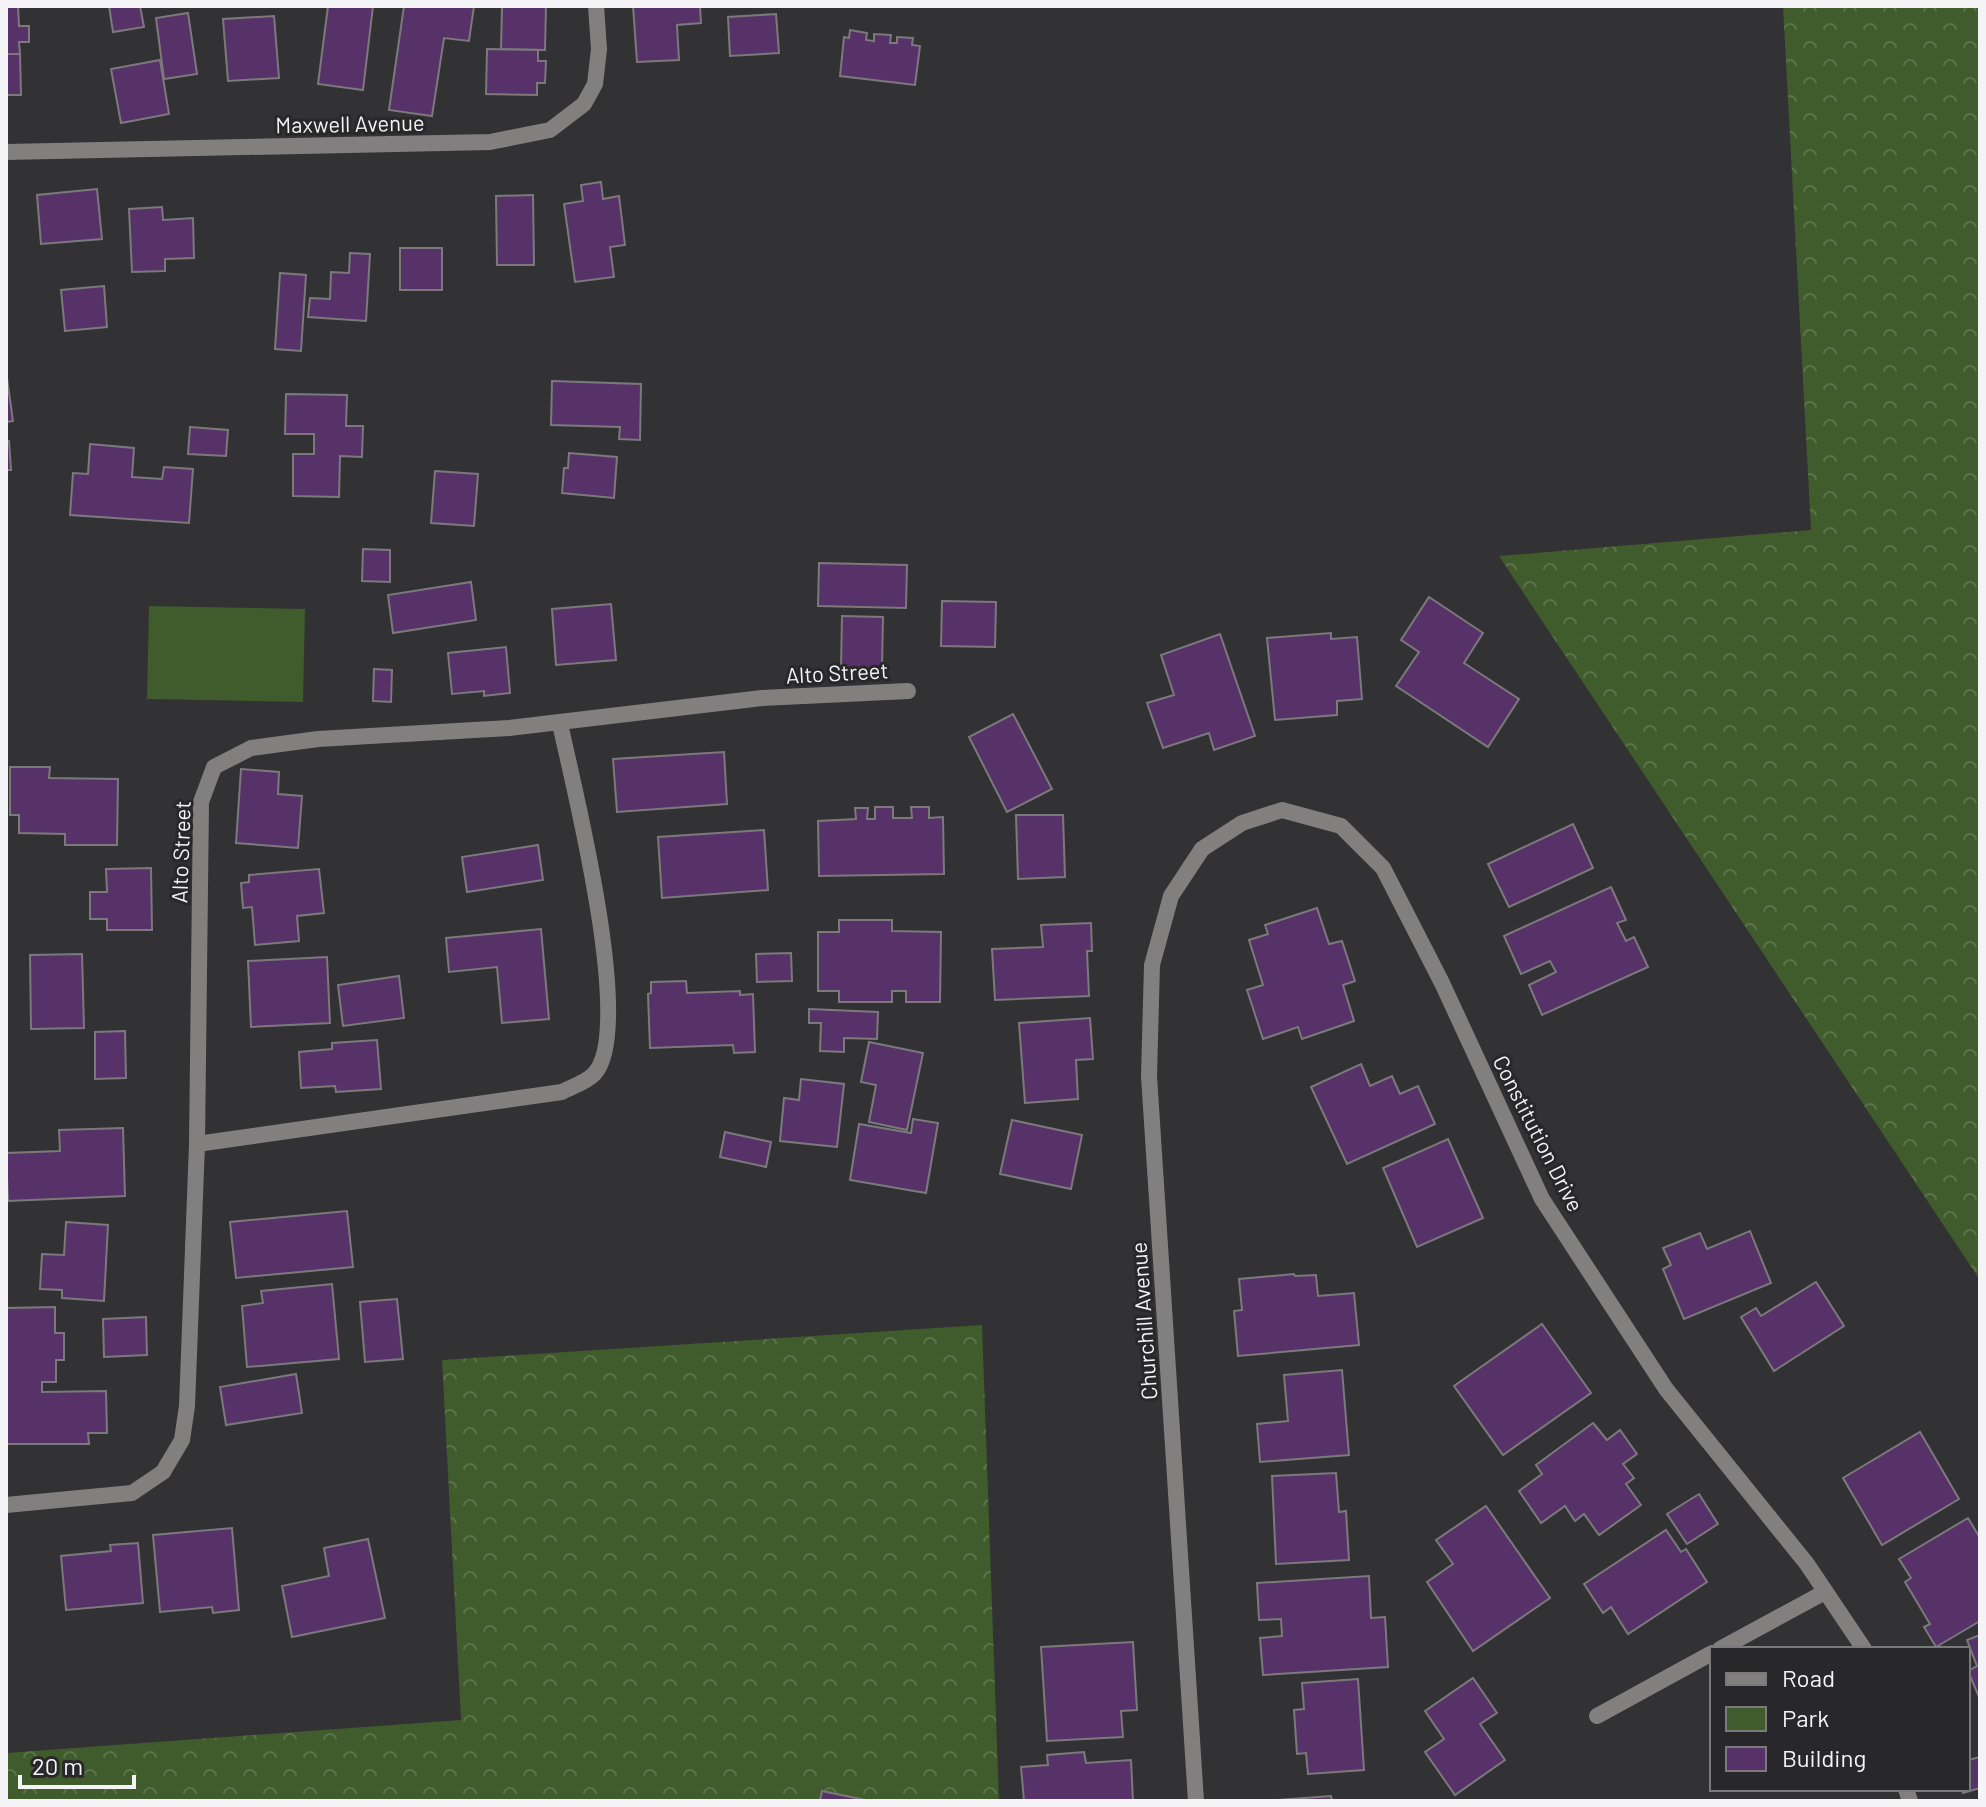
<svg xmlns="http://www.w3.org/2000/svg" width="1986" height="1807" font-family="Barlow,sans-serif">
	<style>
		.forest { fill: url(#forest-crowns) }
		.park { fill: #405b2c }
		.building { fill: #573269; stroke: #7b797c; stroke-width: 2 }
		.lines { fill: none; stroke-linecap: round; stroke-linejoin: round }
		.minor { stroke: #82807f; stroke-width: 16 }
		.labels { text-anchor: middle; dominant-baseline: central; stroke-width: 6; stroke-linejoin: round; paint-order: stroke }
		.street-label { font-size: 22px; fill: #f4f3f5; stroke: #282729 }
	</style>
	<defs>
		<pattern id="forest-crowns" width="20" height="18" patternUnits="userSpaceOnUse" patternTransform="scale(2)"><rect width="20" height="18" fill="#405b2c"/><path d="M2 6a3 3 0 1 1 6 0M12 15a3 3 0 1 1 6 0" fill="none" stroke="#5c734b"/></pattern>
	</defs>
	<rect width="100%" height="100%" fill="#323133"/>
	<g class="forest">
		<path d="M1783,6H1980V1280L1499,556L1811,530Z"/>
		<path d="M982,1325L999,1801H6V1753L461,1720L442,1360Z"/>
	</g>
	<path class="park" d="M149,606L305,609L303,702L147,699Z"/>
	<g class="building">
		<path d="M6,6H18L19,26H29V42H19L20,54H6Z"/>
		<path d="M109,6H140L144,27L113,32Z"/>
		<path d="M328,6H373L363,90L318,84Z"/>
		<path d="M404,6H474L469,41L444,38L432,116L389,110Z"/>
		<path d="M502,6H546L545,50L501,49Z"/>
		<path d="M633,6H700L701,23L677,25L679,60L637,62Z"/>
		<path d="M188,13L197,74L164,79L156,18Z"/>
		<path d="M776,14L779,53L730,56L728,17Z"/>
		<path d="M274,16L279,78L228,81L223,19Z"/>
		<path d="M850,30L867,33L866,40L874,41V34L891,35L890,43H897V37L913,38L912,45L920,46L915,85L840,76L844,37L849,38Z"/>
		<path d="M487,49L538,50V61H546L545,83H537V95L486,94Z"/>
		<path d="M6,54H20L21,95H6Z"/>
		<path d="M160,60L169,114L121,123L111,69Z"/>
		<path d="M601,182L603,199L619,196L625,245L610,247L614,277L575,282L564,204L583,201L581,185Z"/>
		<path d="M97,189L102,239L41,244L37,195Z"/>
		<path d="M533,195L534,265H497L496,196Z"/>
		<path d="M162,207L163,220L193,218L194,258L165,259V271L132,272L129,209Z"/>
		<rect x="400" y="248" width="42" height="42"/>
		<path d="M350,253L370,254L366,321L308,317L310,298L330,299L331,272L349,273Z"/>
		<path d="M280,273L306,275L301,351L275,349Z"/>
		<path d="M104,286L107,327L65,331L61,290Z"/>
		<path d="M6,371L13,421L6,422Z"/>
		<path d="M552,381L641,384L640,440L619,439L620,427L551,425Z"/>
		<path d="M286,394L347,395L346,426H363L362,457L340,456L339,497L293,496V454H314V434H285Z"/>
		<path d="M190,427L228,430L226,456L188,454Z"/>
		<path d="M6,441H9L11,470H6Z"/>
		<path d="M90,444L134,448L132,477L162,479L164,467L193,469L189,523L70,515L73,473L88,474Z"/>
		<path d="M569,453L617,457L614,498L562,493L564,468H568Z"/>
		<path d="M435,471L478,474L474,526L431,523Z"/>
		<path d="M363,549L390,550V582L362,581Z"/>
		<path d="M819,563L907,565L906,608L818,606Z"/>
		<path d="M471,582L476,620L393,633L388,595Z"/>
		<path d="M1429,597L1483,633L1464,663L1519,699L1488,747L1396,686L1419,652L1401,640Z"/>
		<path d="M942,601L996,602L995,647L941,646Z"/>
		<path d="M611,604L616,660L556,665L552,609Z"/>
		<path d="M842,616L883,617L882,669L841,668Z"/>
		<path d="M1331,633V639L1357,637L1362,699L1337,701V715L1275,720L1267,638Z"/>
		<path d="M1220,634L1255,736L1214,750L1209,733L1163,748L1147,703L1174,695L1161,655Z"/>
		<path d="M506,647L510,693L484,696V691L452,694L448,653Z"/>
		<path d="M374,669L392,670L391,702L373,701Z"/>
		<path d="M1013,714L1052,789L1007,812L969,737Z"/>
		<path d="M724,752L727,804L617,812L613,759Z"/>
		<path d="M10,767H50L49,778L118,779L117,845H65V834L19,833V815H10Z"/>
		<path d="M241,769L279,772L278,794L302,796L298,848L236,843Z"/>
		<path d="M875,807H893V818H912L911,807H929V818L943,817L944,874L819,876L818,821L856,819L855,808H868L867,819H875Z"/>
		<path d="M1016,815H1063L1065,877L1018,879Z"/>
		<path d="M1573,824L1593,868L1509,907L1488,864Z"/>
		<path d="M764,830L768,890L662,898L658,837Z"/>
		<path d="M538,845L543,880L467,892L462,857Z"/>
		<path d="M151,868L152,930H107V919H90V892H107L106,869Z"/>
		<path d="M319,869L324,913L297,916L299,941L255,945L252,907L243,908L241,883L249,882V875Z"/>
		<path d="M1611,887L1626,920L1617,923L1626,941L1634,937L1648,967L1542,1015L1529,985L1556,972L1550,961L1521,974L1504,936Z"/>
		<path d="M1317,908L1329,944L1342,941L1355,981L1343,985L1354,1021L1302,1039L1298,1027L1263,1039L1247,990L1263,985L1249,940L1268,934L1265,925Z"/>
		<path d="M839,920H892V931L941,932L940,1002H906V991H892V1002H839V991H818V932H839Z"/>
		<path d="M1091,923L1092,951H1087L1089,996L995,1000L992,949L1043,947L1041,925Z"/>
		<path d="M541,929L549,1019L502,1023L497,967L449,972L446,938Z"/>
		<path d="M791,953L792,981L757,982L756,954Z"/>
		<path d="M82,954L84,1028L31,1029L30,955Z"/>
		<path d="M327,957L330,1023L251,1027L248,961Z"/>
		<path d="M399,976L404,1018L343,1026L338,985Z"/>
		<path d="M686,981L687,993L740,991V995L753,994L755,1052L734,1053L733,1045L650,1048L648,994L651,993V982Z"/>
		<path d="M809,1009L878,1012L877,1039L844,1038V1052L820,1051L821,1023H809Z"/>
		<path d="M1090,1018L1093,1059L1076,1060L1078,1099L1025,1103L1019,1023Z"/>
		<path d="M125,1031L126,1078L95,1079V1032Z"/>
		<path d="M377,1040L381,1089L336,1092L335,1086L301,1088L299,1052L332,1049V1043Z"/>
		<path d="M869,1042L923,1053L907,1130L869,1122L876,1085L861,1082Z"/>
		<path d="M1361,1064L1370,1086L1392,1076L1400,1094L1418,1086L1435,1124L1347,1164L1311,1087Z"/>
		<path d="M801,1079L844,1084L837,1147L780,1141L784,1098L799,1100Z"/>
		<path d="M913,1119L938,1123L926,1193L850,1180L859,1124L911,1133Z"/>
		<path d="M1012,1120L1082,1135L1071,1189L1000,1174Z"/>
		<path d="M123,1128L125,1196L8,1201L6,1153L60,1151L59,1130Z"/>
		<path d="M725,1132L771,1142L766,1167L720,1157Z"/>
		<path d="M1448,1139L1483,1218L1417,1247L1383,1168Z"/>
		<path d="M347,1211L353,1267L236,1278L230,1222Z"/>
		<path d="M66,1222L108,1225L104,1301L62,1298V1290L40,1289L42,1254L64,1255Z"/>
		<path d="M1750,1231L1771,1283L1684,1319L1663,1269L1671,1265L1663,1248L1700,1233L1707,1249Z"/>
		<path d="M1294,1274L1295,1276L1316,1275L1318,1296L1354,1293L1359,1345L1238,1356L1234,1311L1242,1310L1239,1279Z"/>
		<path d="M1816,1282L1844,1326L1774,1371L1741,1317L1756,1308L1761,1316Z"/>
		<path d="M332,1284L339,1359L247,1367L242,1306L263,1303L261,1291Z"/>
		<path d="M397,1299L403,1359L365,1362L360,1302Z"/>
		<path d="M55,1307V1333H64V1360H56V1382H42V1392L106,1391L107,1433H88L89,1444H6V1308Z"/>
		<path d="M146,1317L147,1355L104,1357L103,1319Z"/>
		<path d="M1542,1324L1591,1393L1503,1455L1454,1386Z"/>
		<path d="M1342,1370L1349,1455L1260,1462L1257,1424L1288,1421L1284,1375Z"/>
		<path d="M296,1374L302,1413L226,1425L220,1387Z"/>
		<path d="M1593,1423L1607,1440L1620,1430L1637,1454L1623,1464L1634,1478L1626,1484L1641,1505L1599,1535L1584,1514L1575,1521L1565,1506L1541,1523L1519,1491L1542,1474L1536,1465Z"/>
		<path d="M1920,1432L1959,1499L1882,1545L1843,1478Z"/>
		<path d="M1336,1473L1339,1512L1346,1511L1349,1560L1276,1564L1272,1476Z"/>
		<path d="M1699,1494L1718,1524L1687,1544L1667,1514Z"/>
		<path d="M1486,1506L1550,1598L1473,1651L1427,1582L1453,1564L1436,1540Z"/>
		<path d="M1968,1518L1980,1538V1621L1936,1647L1924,1627L1930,1624L1905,1582L1911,1578L1899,1559Z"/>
		<path d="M232,1528L239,1610L213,1613L212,1607L160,1612L153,1535Z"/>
		<path d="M1666,1530L1681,1552L1686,1549L1707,1582L1628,1634L1611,1607L1603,1613L1584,1584Z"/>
		<path d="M368,1539L385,1618L292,1637L282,1586L329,1576L324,1548Z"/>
		<path d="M138,1543L143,1603L66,1610L61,1556L111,1551L110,1545Z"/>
		<path d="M1369,1576L1371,1618L1385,1617L1388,1667L1263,1675L1260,1638L1282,1636L1281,1619L1259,1620L1257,1583Z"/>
		<path d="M1980,1635V1697H1979L1968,1671L1977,1666L1967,1640Z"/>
		<path d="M1133,1642L1137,1710L1121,1711L1123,1737L1047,1741L1041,1647Z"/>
		<path d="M1473,1678L1497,1713L1480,1724L1505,1760L1455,1795L1425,1752L1444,1739L1425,1711Z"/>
		<path d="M1358,1679L1364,1770L1308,1774L1306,1753L1297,1754L1294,1710L1304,1709L1302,1683Z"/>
		<path d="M1084,1752L1086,1763L1131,1760L1133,1801H1024L1021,1767L1048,1765L1047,1755Z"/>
		<path d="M1980,1757V1788L1963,1793L1962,1789H1968V1760Z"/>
		<path d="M822,1791L870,1801H820Z"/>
		<path d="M1331,1796L1332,1801H1278V1800Z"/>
	</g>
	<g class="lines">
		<g class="minor">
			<path d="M6,152L490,142L550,130L584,104L595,84L599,49L596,6"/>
			<path d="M197,1144L562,1092C571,1087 587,1082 594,1074C636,1032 573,784 560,724"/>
			<path d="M6,1505L132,1493L163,1472L182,1440L187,1406L197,1144L201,802L214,767L251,748L318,739L509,728L762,698L908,691"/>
			<path d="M1720,1649L1825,1592"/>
			<path d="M1597,1716L1712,1653"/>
			<path d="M1906,1789L1910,1801"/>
			<path d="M1196,1801L1149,1076L1152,965L1171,896L1202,849L1242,823L1282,810L1341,826L1383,868L1442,983L1542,1199L1666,1389L1807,1564L1864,1649"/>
		</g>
	</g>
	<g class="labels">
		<g class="street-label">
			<text transform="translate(350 123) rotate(-1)">Maxwell Avenue</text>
			<text transform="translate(837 672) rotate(-3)">Alto Street</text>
			<text transform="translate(180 852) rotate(-88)">Alto Street</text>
			<text transform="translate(1539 1133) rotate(63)">Constitution Drive</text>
			<text transform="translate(1143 1321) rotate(-94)">Churchill Avenue</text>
		</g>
	</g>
	<rect width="1986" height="1807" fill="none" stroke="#f4f3f5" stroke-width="16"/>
	<rect x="1710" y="1647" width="260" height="144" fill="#282729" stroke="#7a797b" stroke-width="2"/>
	<rect x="1726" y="1673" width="40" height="12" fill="#82807f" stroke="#7a797b" stroke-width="2"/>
	<text x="1782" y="1687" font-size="24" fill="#f4f3f5">Road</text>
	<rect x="1726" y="1707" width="40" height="24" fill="#405b2c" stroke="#7a797b" stroke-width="2"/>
	<text x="1782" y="1727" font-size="24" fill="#f4f3f5">Park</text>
	<rect x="1726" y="1747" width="40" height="24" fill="#573269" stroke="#7a797b" stroke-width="2"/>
	<text x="1782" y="1767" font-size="24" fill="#f4f3f5">Building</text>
	<path d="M20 1775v12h114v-12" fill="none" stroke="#f4f3f5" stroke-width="4"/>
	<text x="32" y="1775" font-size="24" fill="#f4f3f5" stroke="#282729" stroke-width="6" paint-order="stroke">20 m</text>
</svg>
